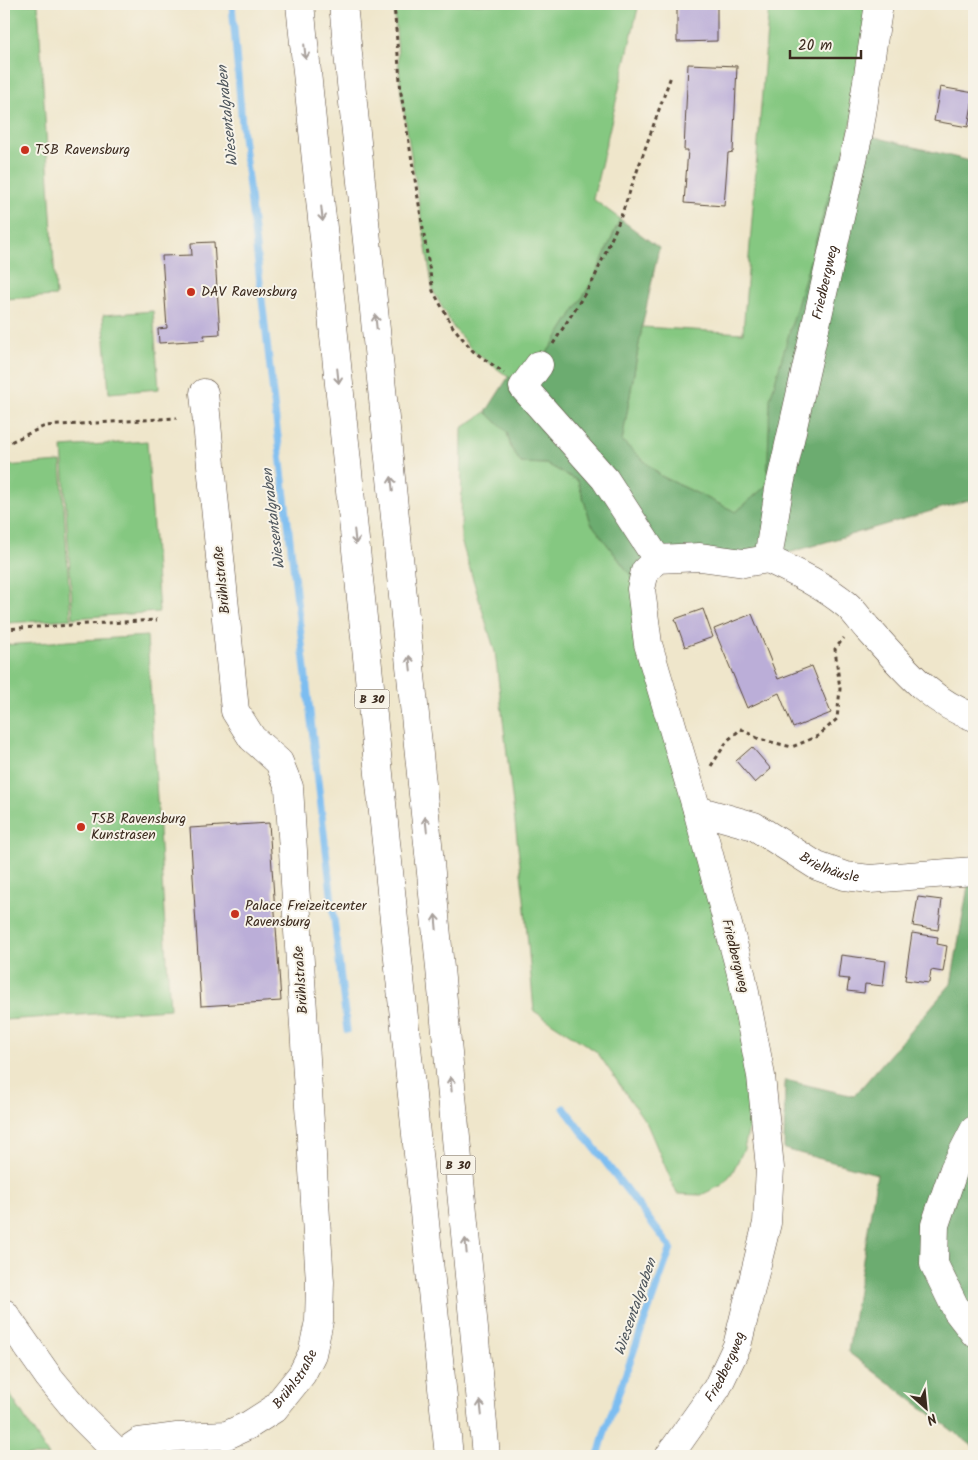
<svg xmlns="http://www.w3.org/2000/svg" width="978" height="1460" font-family="Kalam,sans-serif">
	<style>
		.green { fill: #85c881; stroke: #607950 }
		.forest { fill: #6cac6f; stroke: #546b46 }
		.lines { fill: none; stroke-linecap: round; stroke-linejoin: round }
		.stream { stroke: #7bbdf1; stroke-width: 7 }
		.building { fill: #bbaed8 }
		.minor-casing { stroke: #564638; stroke-width: 29 }
		.highway-casing { stroke: #564638; stroke-width: 29 }
		.path { stroke: #564638; stroke-width: 3; stroke-dasharray: 4 4; stroke-linecap: butt }
		.minor { stroke: #fff; stroke-width: 28 }
		.highway { stroke: #fff; stroke-width: 28 }
		.oneway { stroke: #a79f9a }
		.poi-dot { fill: #c8321e; stroke: #f7f3e8; stroke-width: 2 }
		.labels { text-anchor: middle; dominant-baseline: central; stroke-width: 4; stroke-linejoin: round; paint-order: stroke }
		.shield { fill: #f7f3e8; stroke: #73665b; stroke-width: 1 }
		.shield-label { font-size: 12px; font-weight: bold; fill: #3b2a1e }
		.poi-label { font-size: 14px; fill: #3b2a1e; stroke: #f7f3e8; text-anchor: start }
		.street-label { font-size: 14px; fill: #3b2a1e; stroke: #f7f3e8 }
		.water-label { font-size: 15px; font-style: italic; fill: #4e565d; stroke: #f7f3e8 }
	</style>
	<rect width="100%" height="100%" fill="#f7f3e8"/>
	<filter id="ink" filterUnits="userSpaceOnUse"><feTurbulence type="fractalNoise" baseFrequency=".02" numOctaves="2"/><feDisplacementMap in="SourceGraphic" scale="10" xChannelSelector="R" yChannelSelector="G"/><feConvolveMatrix kernelMatrix="1 2 1 2 8 2 1 2 1" color-interpolation-filters="sRGB"/></filter>
	<filter id="wash" filterUnits="userSpaceOnUse"><feTurbulence type="fractalNoise" baseFrequency=".0096" numOctaves="4" result="noise"/><feDisplacementMap in="SourceGraphic" scale="20" xChannelSelector="R" yChannelSelector="G"/><feGaussianBlur stdDeviation="1.12" result="paint"/><feColorMatrix in="noise" values="0 0 0 0 0 0 0 0 0 0 0 0 0 0 0 0 0 1.4 0 .05"/><feComposite in="paint" operator="in"/></filter>
	<g filter="url(#wash)">
		<rect width="100%" height="100%" fill="#efe6cb"/>
		<g class="green">
			<path d="M4,4H38L56,296L4,299Z"/>
			<path d="M394,4H639L593,199L620,219L594,279L562,330L539,365L514,381L473,351L453,327L433,291L401,93Z"/>
			<path d="M769,4H879L767,485L736,512L661,476L622,441L642,327L743,333Z"/>
			<path d="M153,311L159,389L109,393L103,315Z"/>
			<path d="M486,412L507,432L511,448L521,463L547,464L578,481L591,523L641,589L761,1076L744,1149L732,1173L722,1185L701,1195L677,1194L647,1124L597,1052L534,1011L524,899L495,652L461,540L462,428Z"/>
			<path d="M147,441L159,612L73,618L62,447Z"/>
			<path d="M61,462L71,619L7,623L4,580V466Z"/>
			<path d="M147,636L170,1009L4,1020V645Z"/>
			<path d="M4,1385L49,1456H4Z"/>
		</g>
		<g class="forest">
			<path d="M859,133L974,162V512L969,500L768,559H679L641,589L591,523L578,481L547,464L521,463L511,448L507,432L486,412L509,376L514,381L539,365L562,330L594,279L620,219L659,248L642,327L622,441L661,476L736,512L767,485L770,399L838,164Z"/>
			<path d="M974,876V1114L966,1127L974,1135V1447L848,1352L877,1174L784,1149L785,1080L854,1096L951,984L969,880Z"/>
		</g>
		<g class="lines">
			<g class="stream">
				<path d="M232,4L243,136L347,1030"/>
				<path d="M564,1108L671,1248L605,1431L598,1456"/>
			</g>
		</g>
		<g id="blocks">
			<g class="building">
				<path d="M677,4H717V41L677,42Z"/>
				<path d="M688,64L737,66L733,152L728,153L724,206L684,203L688,150H684Z"/>
				<path d="M940,87L974,93L968,127L934,121Z"/>
				<path d="M214,242L220,334L204,335L205,340L159,343L158,329L167,328L162,256L192,255L191,243Z"/>
				<path d="M703,609L713,637L685,647L675,619Z"/>
				<path d="M752,614L778,679L812,666L831,713L793,728L779,693L747,708L714,629Z"/>
				<path d="M752,747L771,769L755,783L736,761Z"/>
				<path d="M269,823L281,1001L201,1006L190,828Z"/>
				<path d="M918,897L942,900L938,930L913,926Z"/>
				<path d="M912,933L938,937L937,944L947,946L943,972L931,970L929,983L905,980Z"/>
				<path d="M841,955L886,961L883,986L865,984L864,993L847,991L849,979L838,978Z"/>
			</g>
		</g>
	</g>
	<g filter="url(#ink)">
		<use href="#blocks" fill-opacity="0" stroke="#564638" stroke-width="1"/>
		<g class="lines">
			<g class="minor-casing">
				<g id="minor">
					<path d="M539,365L523,387L605,479L657,559"/>
					<path d="M768,559C795,572 823,585 847,605C854,611 860,620 867,628C899,662 928,702 974,717"/>
					<path id="s1" d="M697,810L754,826L817,866L845,876L870,879L974,871"/>
					<path d="M974,1130L954,1169L935,1225L934,1264L957,1311L974,1333"/>
					<path d="M4,1313L48,1376L82,1417L121,1456"/>
					<path id="s2" d="M120,1455L139,1442L177,1437L227,1435L249,1425L274,1409L302,1374L312,1354L319,1321L320,1282L289,787L279,762L252,738L235,711L204,393"/>
					<path id="s3" d="M669,1456L717,1388L737,1346L767,1223L770,1168L761,1076L742,977L697,810L648,644L641,589L645,571L657,559L700,557L744,563L768,559L779,489L859,133L879,4"/>
				</g>
			</g>
			<g class="highway-casing">
				<g id="highway">
					<path d="M300,4L449,1456"/>
					<path d="M343,4L431,873L486,1456"/>
				</g>
			</g>
			<g class="path">
				<path d="M394,4L401,93L433,291L453,327L473,351L504,373"/>
				<path d="M553,344L594,279L620,219L671,76"/>
				<path d="M4,445L45,426L177,418"/>
				<path d="M4,629L157,620"/>
				<path d="M711,766L728,740L741,729L759,739L792,747L818,736L837,719L840,689L835,649L844,638"/>
			</g>
			<use href="#minor" class="minor"/>
			<use href="#highway" class="highway"/>
		</g>
		<defs><path id="oneway-shaft" d="M-6 0H5M1.5-3L5.5 0L1.5 3" fill="none" stroke-width="1.6" stroke-linecap="round" stroke-linejoin="round" transform="scale(1.25)"/></defs>
		<g class="oneway">
			<use href="#oneway-shaft" transform="translate(305 52) rotate(84)"/>
			<use href="#oneway-shaft" transform="translate(322 214) rotate(84)"/>
			<use href="#oneway-shaft" transform="translate(376 322) rotate(-96)"/>
			<use href="#oneway-shaft" transform="translate(338 376) rotate(84)"/>
			<use href="#oneway-shaft" transform="translate(392 484) rotate(-96)"/>
			<use href="#oneway-shaft" transform="translate(355 537) rotate(84)"/>
			<use href="#oneway-shaft" transform="translate(410 663) rotate(-96)"/>
			<use href="#oneway-shaft" transform="translate(426 824) rotate(-96)"/>
			<use href="#oneway-shaft" transform="translate(436 922) rotate(-95)"/>
			<use href="#oneway-shaft" transform="translate(451 1084) rotate(-95)"/>
			<use href="#oneway-shaft" transform="translate(466 1246) rotate(-95)"/>
			<use href="#oneway-shaft" transform="translate(481 1408) rotate(-96)"/>
		</g>
	</g>
	<g class="poi-dot">
		<circle cx="25" cy="150" r="5"/>
		<circle cx="191" cy="292" r="5"/>
		<circle cx="81" cy="827" r="5"/>
		<circle cx="235" cy="914" r="5"/>
	</g>
	<g class="labels">
		<g class="shield">
			<rect x="354.5" y="689.5" width="35" height="19" rx="4"/>
			<rect x="440.5" y="1155.5" width="35" height="19" rx="4"/>
		</g>
		<g class="shield-label">
			<text x="372" y="699">B 30</text>
			<text x="458" y="1165">B 30</text>
		</g>
		<g class="poi-label">
			<text x="35" y="150">TSB Ravensburg</text>
			<text x="201" y="292">DAV Ravensburg</text>
			<text x="91" y="819">TSB Ravensburg<tspan x="91" dy="16">Kunstrasen</tspan></text>
			<text x="245" y="906">Palace Freizeitcenter<tspan x="245" dy="16">Ravensburg</tspan></text>
		</g>
		<g class="street-label">
			<text stroke="none"><textPath href="#s3" startOffset="1336">Friedbergweg</textPath></text>
			<text transform="translate(222 580) rotate(-96)">Brühlstraße</text>
			<text stroke="none"><textPath href="#s1" startOffset="146">Brielhäusle</textPath></text>
			<text transform="translate(735 956) rotate(76)">Friedbergweg</text>
			<text transform="translate(301 980) rotate(-94)">Brühlstraße</text>
			<text stroke="none"><textPath href="#s3" startOffset="106">Friedbergweg</textPath></text>
			<text stroke="none"><textPath href="#s2" startOffset="202">Brühlstraße</textPath></text>
		</g>
		<g class="water-label">
			<text transform="translate(228 116) rotate(-96)">Wiesentalgraben</text>
			<text transform="translate(274 519) rotate(-97)">Wiesentalgraben</text>
			<text transform="translate(636 1307) rotate(-71)">Wiesentalgraben</text>
		</g>
	</g>
	<rect width="978" height="1460" fill="none" stroke="#f7f3e8" stroke-width="20"/>
	<g transform="translate(926 1408) rotate(153)" stroke="#f7f3e8" stroke-width="4" paint-order="stroke">
	<path d="M0-4L9 19L0 12L-9 19Z" fill="#3b2a1e"/>
	<text y="-8" font-size="14" font-weight="bold" text-anchor="middle" fill="#3b2a1e">N</text>
	</g>
	<path d="M790 50v8h71v-8" fill="none" stroke="#3b2a1e" stroke-width="2.5"/>
	<text x="798" y="50" font-size="15" fill="#3b2a1e" stroke="#f7f3e8" stroke-width="4" paint-order="stroke">20 m</text>
</svg>
